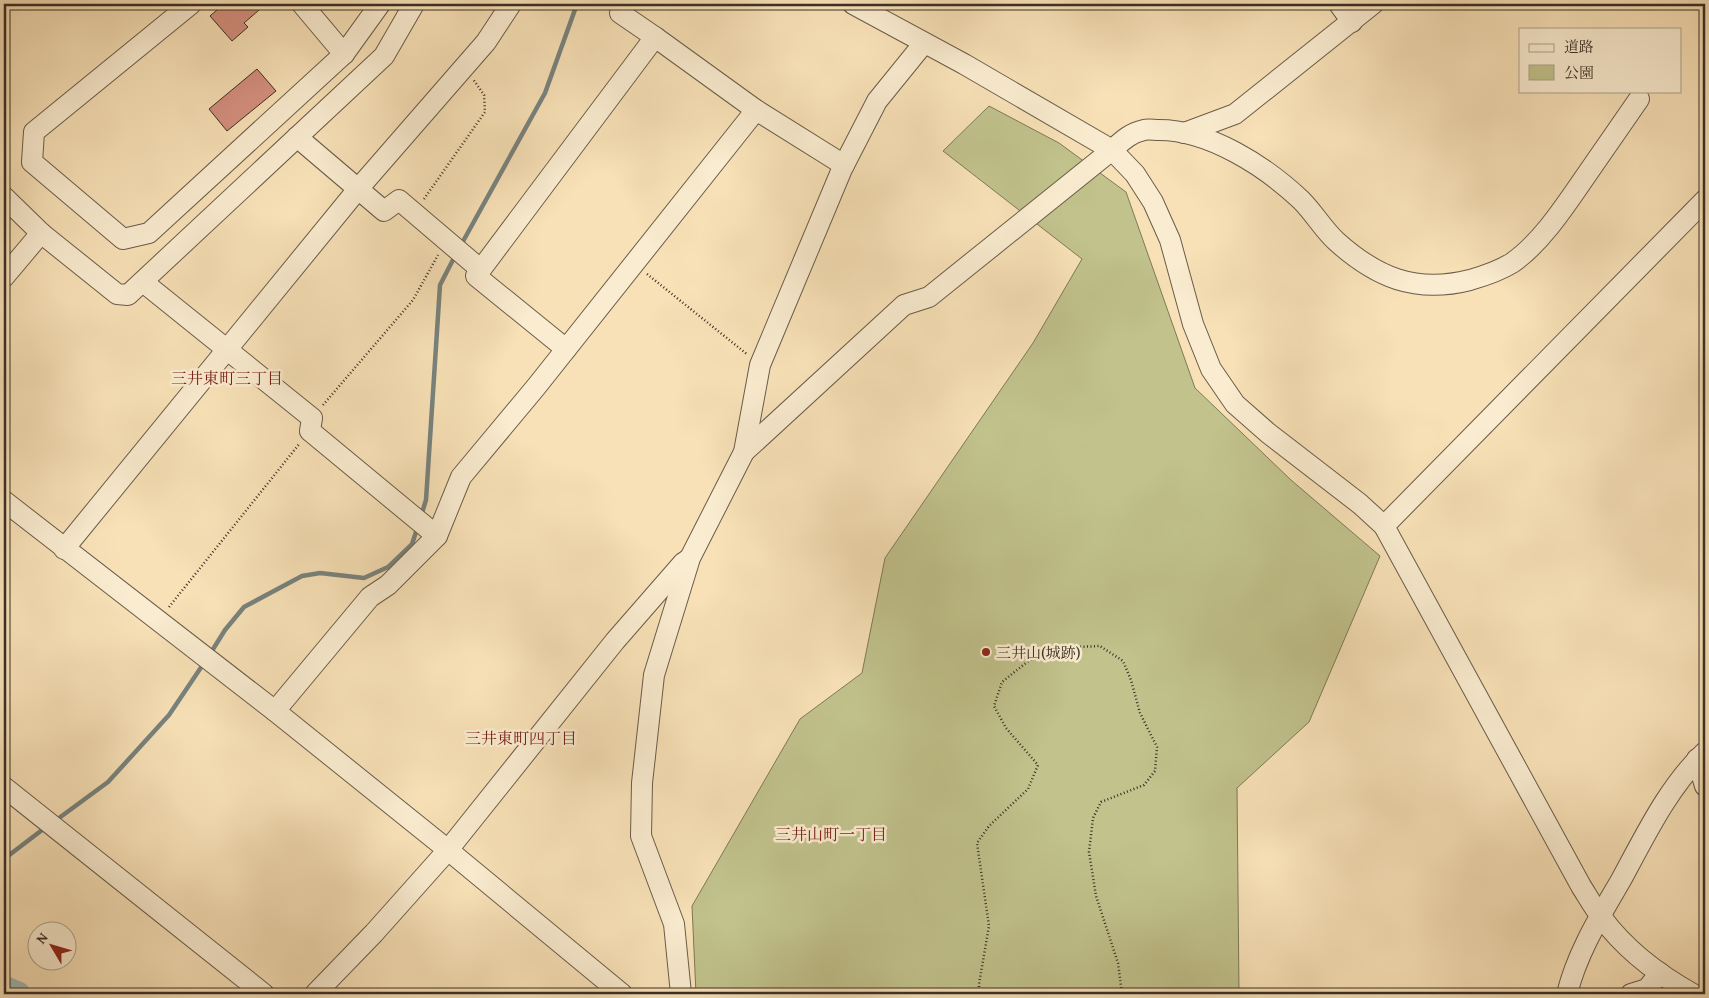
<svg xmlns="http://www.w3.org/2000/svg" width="1709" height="998" font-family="'Gentium Book Plus','Noto Serif JP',serif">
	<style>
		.green { fill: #c1c28c; stroke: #7e7959 }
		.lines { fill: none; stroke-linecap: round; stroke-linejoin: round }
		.stream { stroke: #78837e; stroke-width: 4.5 }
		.river { stroke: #a1bbb8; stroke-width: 25 }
		.building { fill: #d59080; stroke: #3a3026 }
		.minor-casing { stroke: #6a5c4a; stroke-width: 22 }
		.path { stroke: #3a3026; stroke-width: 2.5; stroke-dasharray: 1 2.5; stroke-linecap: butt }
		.minor { stroke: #faecd0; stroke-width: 20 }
		.poi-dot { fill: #8f2418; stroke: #faecd0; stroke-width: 2 }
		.labels { text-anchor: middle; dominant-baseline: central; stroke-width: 5; stroke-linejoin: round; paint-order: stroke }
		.poi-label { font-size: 15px; fill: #3a3026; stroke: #faecd0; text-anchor: start }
		.neighbourhood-label { font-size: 16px; fill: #7a1f14; stroke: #faecd0 }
	</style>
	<rect width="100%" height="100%" fill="#f8e1b7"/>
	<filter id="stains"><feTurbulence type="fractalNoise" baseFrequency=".004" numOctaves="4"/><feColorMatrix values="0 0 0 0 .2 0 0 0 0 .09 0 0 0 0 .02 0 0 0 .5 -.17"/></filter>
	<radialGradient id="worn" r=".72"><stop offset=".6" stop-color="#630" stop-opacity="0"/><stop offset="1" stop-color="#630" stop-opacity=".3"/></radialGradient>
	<path class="green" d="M989,106L1059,143L1126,192L1195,388L1291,480L1380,556L1309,722L1237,788L1239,994H696L692,906L800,719L862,673L885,558L1033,343L1082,259L943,151Z"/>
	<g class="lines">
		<g class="stream">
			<path d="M461,245L545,93L577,4"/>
			<path d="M421,516L426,500L440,285L456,254"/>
			<path d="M210,654L225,630L244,607L302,576L320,573L364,578L388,567L412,544L418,526"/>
			<path d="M55,821L108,782L169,715L204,663"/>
			<path d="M4,859L46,827"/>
		</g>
		<path class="river" d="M4,988L18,994"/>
	</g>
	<g class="building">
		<path d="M224,4H266L244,23L248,27L232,41L210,16Z"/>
		<path d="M257,69L276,91L227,131L209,109Z"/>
	</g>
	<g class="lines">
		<g class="minor-casing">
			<g id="minor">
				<path d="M191,4L34,132L32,162L123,239L149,233L344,54L380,4"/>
				<path d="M302,4L344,54"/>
				<path d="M626,4L620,13L655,37L756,110L844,165"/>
				<path d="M853,4L964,64L1112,150L1135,174L1153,202L1170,240L1193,324L1211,369L1235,404L1268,433L1360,504L1384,526L1581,886C1588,897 1594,908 1602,918C1625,949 1659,975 1693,994"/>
				<path d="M1339,4L1352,22"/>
				<path d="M1184,133L1235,114L1373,4"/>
				<path d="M297,137L384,211L399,200L480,269"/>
				<path d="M4,197L41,233L117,294L128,295L384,56L414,4"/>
				<path d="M4,277L41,233"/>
				<path d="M143,282L312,418L310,431L437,536"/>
				<path d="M566,349L476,276L655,37"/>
				<path d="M744,452L904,305L929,297L1112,150C1122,141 1130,133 1144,130C1148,129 1154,130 1159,130C1209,130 1265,166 1301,200C1314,213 1323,229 1336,241C1376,277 1415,294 1470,280C1484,276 1499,271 1512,263C1541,243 1565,206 1585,177C1603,151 1621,125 1639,99"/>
				<path d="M4,501L275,711L448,850L622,994"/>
				<path d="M1384,526L1705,200"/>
				<path d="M64,549L358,189L486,42L511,4"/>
				<path d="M275,711L370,597L388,585L437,536L461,477L536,387L756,110"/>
				<path d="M1697,759L1705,786"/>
				<path d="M4,787L264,994"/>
				<path d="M315,994L374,933L448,850L615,641L683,563L689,559"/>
				<path d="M681,994L674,924L641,836L642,783L654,675L690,558L744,452L760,365L842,169L877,101L924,43"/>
				<path d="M1567,994C1577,953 1600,916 1621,880C1645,836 1668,787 1705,752"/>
				<path d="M1631,994L1647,989L1660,973"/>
			</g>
		</g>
		<g class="path">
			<path d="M424,199L485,112L484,95L473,79"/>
			<path d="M647,274L748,355"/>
			<path d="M323,405L413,300L438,255"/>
			<path d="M169,607L300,443"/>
			<path d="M979,994V984L989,926L977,843L989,826L1028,789L1038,765L1006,728L994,706L1002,682L1031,659L1055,648L1100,646L1123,661L1131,680L1140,713L1157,747L1155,771L1144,785L1101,802L1093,818L1089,852L1096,896L1118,963L1122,994"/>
		</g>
		<use href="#minor" class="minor"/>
	</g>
	<circle class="poi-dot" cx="986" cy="652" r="5"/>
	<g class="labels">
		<g class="poi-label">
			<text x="996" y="652">三井山(城跡)</text>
		</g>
		<g class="neighbourhood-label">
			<text x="227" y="378">三井東町三丁目</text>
			<text x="521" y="738">三井東町四丁目</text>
			<text x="831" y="834">三井山町一丁目</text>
		</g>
	</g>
	<rect width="1709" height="998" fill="none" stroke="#f8e1b7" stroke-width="20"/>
	<rect x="5" y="5" width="1699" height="988" fill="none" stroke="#3a3026" stroke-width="2.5"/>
	<rect x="10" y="10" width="1689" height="978" fill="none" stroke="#3a3026"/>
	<rect x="1519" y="28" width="162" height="65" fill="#faecd0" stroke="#ada18c"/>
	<rect x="1529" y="44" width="25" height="8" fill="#faecd0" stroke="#ada18c"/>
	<text x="1564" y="52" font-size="15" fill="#3a3026">道路</text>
	<rect x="1529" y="65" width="25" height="15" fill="#c1c28c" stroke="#ada18c"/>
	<text x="1564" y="78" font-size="15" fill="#3a3026">公園</text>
	<g transform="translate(52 946) rotate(308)"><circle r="24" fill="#faecd0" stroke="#ada18c"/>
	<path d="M0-4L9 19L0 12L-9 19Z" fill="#8f2418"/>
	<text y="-8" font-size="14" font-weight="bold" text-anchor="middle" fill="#3a3026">N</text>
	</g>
	<rect width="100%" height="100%" filter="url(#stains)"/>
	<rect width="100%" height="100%" fill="url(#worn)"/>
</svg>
